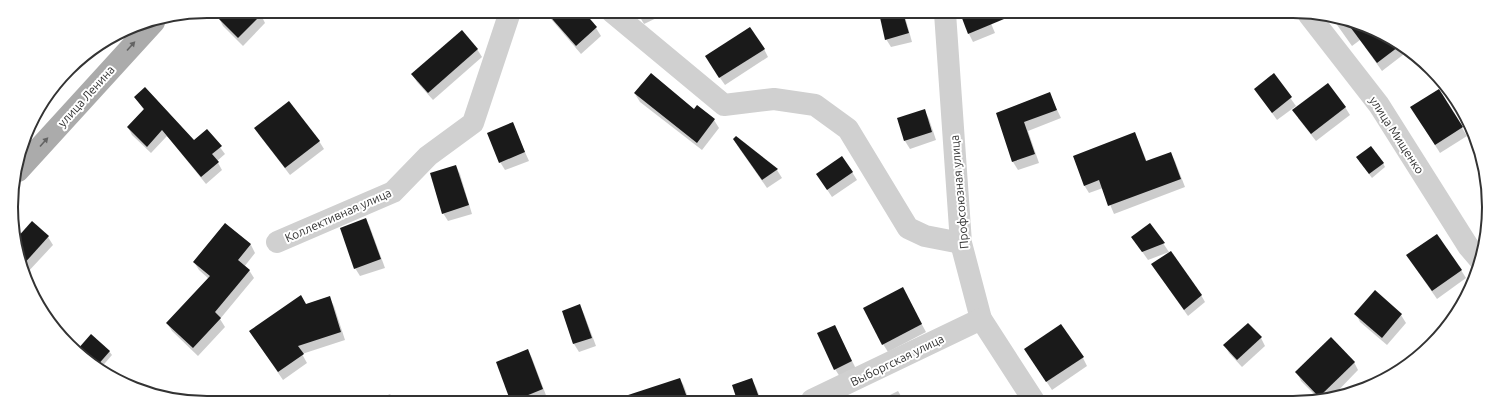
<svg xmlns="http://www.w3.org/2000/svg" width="1500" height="414" font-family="Ubuntu,sans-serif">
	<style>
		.shadow { fill: #0003 }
		.building { fill: #1a1a1a }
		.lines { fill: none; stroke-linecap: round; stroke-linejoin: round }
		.minor { stroke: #d0d0d0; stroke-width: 22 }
		.major { stroke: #ababab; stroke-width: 22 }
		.oneway { fill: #636363 }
		.labels { text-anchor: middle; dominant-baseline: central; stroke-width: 4; stroke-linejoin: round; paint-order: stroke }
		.street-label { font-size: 12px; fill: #333; stroke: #fff }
		.rim { fill: none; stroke: #333; stroke-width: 2 }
	</style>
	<rect width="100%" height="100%" fill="#fff"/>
	<g class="shadow">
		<path d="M545,12H583L596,28L601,36L581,54Z"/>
		<path d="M637,12L667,13L644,24Z"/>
		<path d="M885,13H904L912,42L891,47L886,39Z"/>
		<path d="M987,14L995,33L973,42L969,34Z"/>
		<path d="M261,15L265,23L243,46L223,26L219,18Z"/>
		<path d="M1340,18L1402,44L1408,51L1382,71L1360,40L1352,46L1335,22Z"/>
		<path d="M477,49L482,57L433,100L417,82L412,74Z"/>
		<path d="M764,49L768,57L725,85L711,65Z"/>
		<path d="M1274,75L1296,106L1277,120L1255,89Z"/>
		<path d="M1439,90L1467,136L1440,153L1416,115Z"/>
		<path d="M1049,93L1061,118L1028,131L1039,163L1018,170L1013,162L997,113Z"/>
		<path d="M635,94L694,110L714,120L719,128L702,150L640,102Z"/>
		<path d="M135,97L194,141L207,130L225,154L217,161L222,170L206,184L167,136L151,153L132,135L128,127L144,110Z"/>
		<path d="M1345,107L1350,115L1316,141L1298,118Z"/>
		<path d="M925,111L929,119L936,140L910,149L905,141Z"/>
		<path d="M512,123L529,161L505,170L500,162Z"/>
		<path d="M256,128L319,141L324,149L290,175L260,136Z"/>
		<path d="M1135,134L1139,142L1147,162L1171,153L1175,161L1185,187L1114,214L1103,188L1089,193L1084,185Z"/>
		<path d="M736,137L777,170L782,178L767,188L739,148L734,140Z"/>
		<path d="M1359,161L1383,163L1385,167L1372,178Z"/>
		<path d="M456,166L460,174L472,214L448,221L443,213Z"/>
		<path d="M852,172L857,180L832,197L822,182Z"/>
		<path d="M366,219L370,227L385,268L360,276L355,268Z"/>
		<path d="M32,222L48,237L53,245L26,274L18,258L16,240Z"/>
		<path d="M225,224L251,245L255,253L244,267L249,270L254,278L220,319L225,327L198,356L172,331L167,323L209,279L199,270L194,262Z"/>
		<path d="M1150,224L1169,252L1148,260L1132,237Z"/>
		<path d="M1412,263L1461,270L1466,278L1437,299Z"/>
		<path d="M1152,265L1201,295L1205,302L1188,316Z"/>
		<path d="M329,297L334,306L345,340L302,354L307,363L283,380L255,339L305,305Z"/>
		<path d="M907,297L926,332L888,352L883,344Z"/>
		<path d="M580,306L584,314L596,346L579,352L574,344L563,312Z"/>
		<path d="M1356,314L1401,315L1406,323L1387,345L1360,322Z"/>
		<path d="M835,326L856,369L840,377L835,369Z"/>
		<path d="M1261,338L1265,346L1242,367L1229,353L1225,345Z"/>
		<path d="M78,350L109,351L112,355L99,370Z"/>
		<path d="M528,350L532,358L547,398L541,400H511Z"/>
		<path d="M1030,357L1083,358L1087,366L1052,390Z"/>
		<path d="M1354,362L1358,370L1331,398L1321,401L1301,381L1297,372Z"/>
		<path d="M680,379L684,386L689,400H650L646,390Z"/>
		<path d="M751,379L756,387L761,400H738L733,385Z"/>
		<path d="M898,391L904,401H883L882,399Z"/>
		<path d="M390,394L394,400H377Z"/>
	</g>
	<g class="building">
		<path d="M211,11H265L238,38Z"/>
		<path d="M546,12H584L597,27L576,46Z"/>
		<path d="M879,13H903L909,33L885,40Z"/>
		<path d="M960,13L1016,14L968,34Z"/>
		<path d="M1345,20L1402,44L1377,63Z"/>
		<path d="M750,27L765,49L719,78L705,56Z"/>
		<path d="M462,30L478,49L428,93L411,74Z"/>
		<path d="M651,73L694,109L697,105L715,119L697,143L634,93Z"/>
		<path d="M1274,73L1292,97L1272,113L1254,89Z"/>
		<path d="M1328,83L1346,107L1311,134L1292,110Z"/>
		<path d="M145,87L194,140L207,129L222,146L212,154L219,162L201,177L162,130L147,147L127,127L144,109L134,97Z"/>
		<path d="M1439,89L1463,127L1435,145L1410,107Z"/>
		<path d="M1050,92L1057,110L1024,122L1035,154L1012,162L996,113Z"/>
		<path d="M289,101L320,141L285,168L254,128Z"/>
		<path d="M925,109L932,132L904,141L897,118Z"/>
		<path d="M513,122L525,152L499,163L487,133Z"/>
		<path d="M1135,132L1146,161L1171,152L1181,179L1108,206L1099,180L1084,186L1073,156Z"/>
		<path d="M736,136L778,169L762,180L733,139Z"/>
		<path d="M1371,146L1384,163L1369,174L1356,157Z"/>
		<path d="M842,156L853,172L827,190L816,174Z"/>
		<path d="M456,165L469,205L442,214L430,173Z"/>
		<path d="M366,218L381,259L354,269L340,228Z"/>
		<path d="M32,221L49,236L22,266L18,258L16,239Z"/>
		<path d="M225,223L251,244L238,260L250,270L215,312L221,318L193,348L166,323L210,276L193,262Z"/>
		<path d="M1150,223L1165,243L1142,252L1131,237Z"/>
		<path d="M1437,234L1462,270L1432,291L1406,255Z"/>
		<path d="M1171,251L1202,295L1184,310L1151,264Z"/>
		<path d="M903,287L922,324L882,345L863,308Z"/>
		<path d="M1375,290L1402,314L1382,338L1354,314Z"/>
		<path d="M301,295L306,304L330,296L341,332L298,346L304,354L278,372L249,331Z"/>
		<path d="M580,304L592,338L573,344L562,311Z"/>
		<path d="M1248,323L1262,337L1237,360L1223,345Z"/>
		<path d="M1061,324L1084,357L1046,382L1024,349Z"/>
		<path d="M835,325L852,361L834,370L817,333Z"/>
		<path d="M91,334L110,351L96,367L77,350Z"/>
		<path d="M1331,337L1355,362L1319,397L1295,372Z"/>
		<path d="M528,349L543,389L516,400H510L496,362Z"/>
		<path d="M680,378L688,400H623L622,397Z"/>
		<path d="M752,378L760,400H737L732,385Z"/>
	</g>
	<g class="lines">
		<g class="minor">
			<path d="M612,12L724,105L774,99L815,105L848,129L908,228L925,236L961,243"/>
			<path d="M945,13L961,243L981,319L1034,401"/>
			<path d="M1309,15L1379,105L1468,246L1480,260"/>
			<path d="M277,242L393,192L428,156L473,123L510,12"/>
			<path d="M812,400L981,319"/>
		</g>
		<path class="major" d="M18,171L154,22"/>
	</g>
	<defs><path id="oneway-solid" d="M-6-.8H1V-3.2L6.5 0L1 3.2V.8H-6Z"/></defs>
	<g class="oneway">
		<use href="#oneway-solid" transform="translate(131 46) rotate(-48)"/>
		<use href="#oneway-solid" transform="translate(44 142) rotate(-48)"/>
	</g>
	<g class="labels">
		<g class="street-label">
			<text transform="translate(86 96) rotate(-48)">улица Ленина</text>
			<text transform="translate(1397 135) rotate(57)">улица Мищенко</text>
			<text transform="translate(959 192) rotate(-95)">Профсоюзная улица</text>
			<text transform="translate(338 215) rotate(-24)">Коллективная улица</text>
			<text transform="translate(897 360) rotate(-26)">Выборгская улица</text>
		</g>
	</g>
	<path d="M0 0H1500V414H0ZM207 18H1293A189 189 0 0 1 1482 207V207A189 189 0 0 1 1293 396H207A189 189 0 0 1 18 207V207A189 189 0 0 1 207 18Z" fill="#fff" fill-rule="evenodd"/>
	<path class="rim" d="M207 18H1293A189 189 0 0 1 1482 207V207A189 189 0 0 1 1293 396H207A189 189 0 0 1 18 207V207A189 189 0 0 1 207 18Z"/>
</svg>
